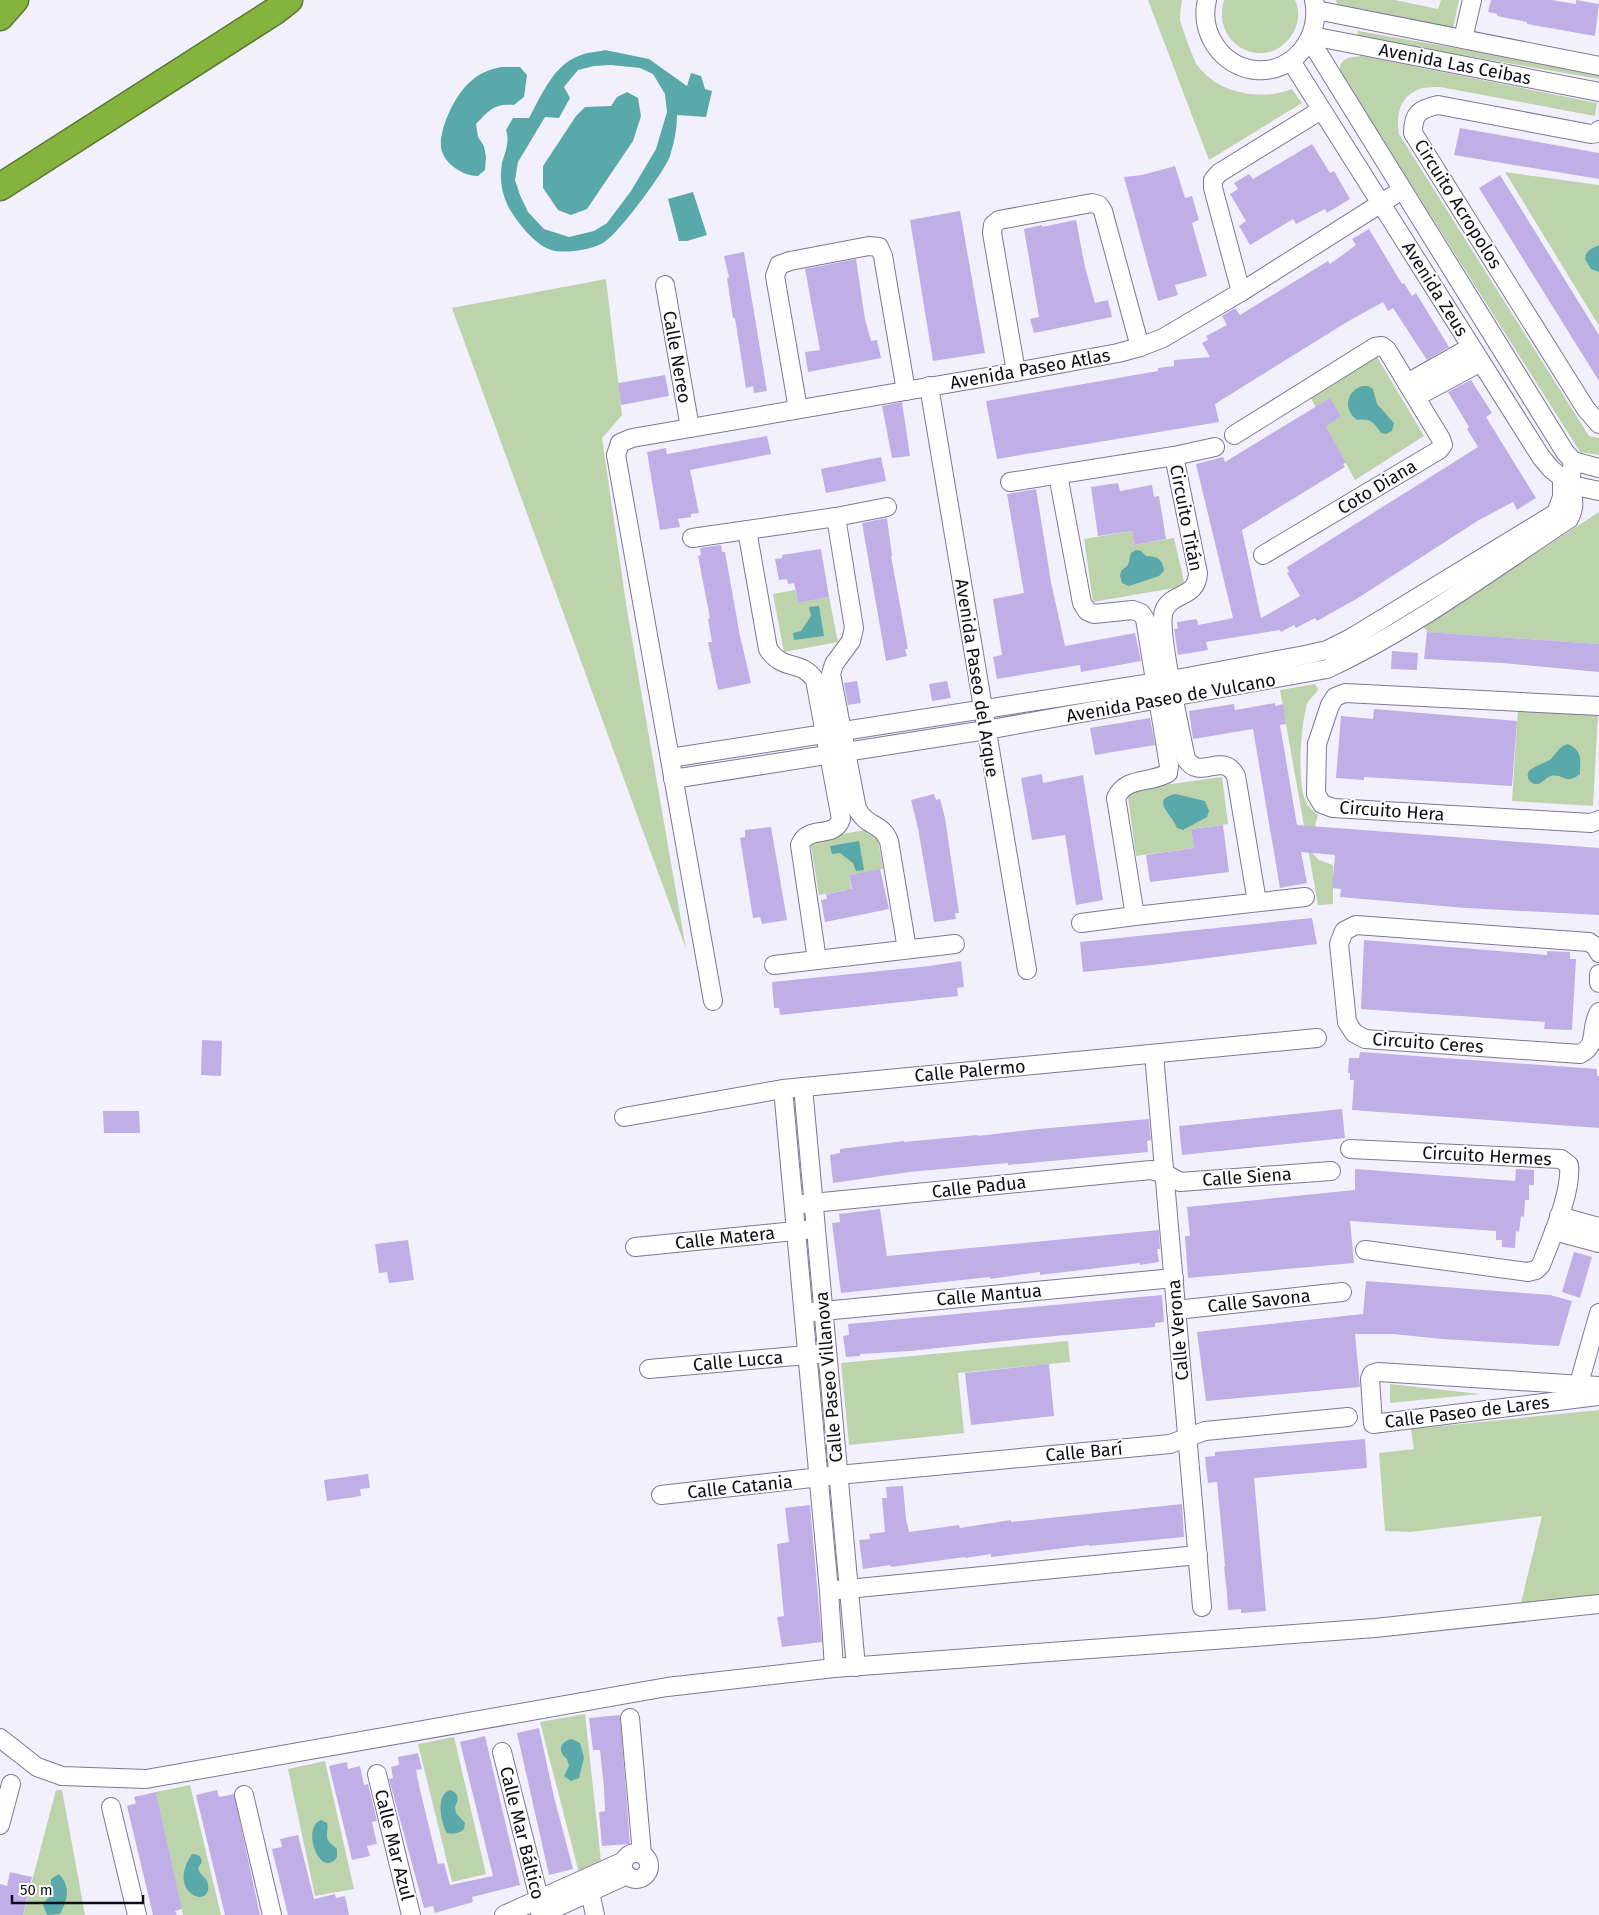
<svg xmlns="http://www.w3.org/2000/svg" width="1599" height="1915" font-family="'Fira Sans',sans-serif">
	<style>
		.green { fill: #bdd3ac }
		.water { fill: #59a9ab; fill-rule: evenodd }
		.building { fill: #c0afe6 }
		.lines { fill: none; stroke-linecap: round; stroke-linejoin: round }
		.minor-casing { stroke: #7f7696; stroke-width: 20 }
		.highway-casing { stroke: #5b7931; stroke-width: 29 }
		.minor { stroke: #fff; stroke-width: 18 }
		.highway { stroke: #84b43e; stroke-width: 26 }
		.labels { text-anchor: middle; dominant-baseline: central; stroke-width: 4; stroke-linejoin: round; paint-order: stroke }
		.street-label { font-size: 18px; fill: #100c18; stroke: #fff }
	</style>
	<rect width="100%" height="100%" fill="#f3f0fe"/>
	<g class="green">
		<path d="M1148,0H1182C1181,6 1180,13 1180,19C1181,25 1194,62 1198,66C1219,94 1261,101 1292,89L1302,103L1209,160Z"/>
		<path d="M1224,0H1295C1300,11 1299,23 1293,33C1269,74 1210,47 1224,0Z"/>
		<path d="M1336,0H1395L1438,9L1441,0H1459L1453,28L1337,4Z"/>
		<path d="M1358,31L1599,73V79L1357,37Z"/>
		<path d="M1362,56L1597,103L1595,116L1440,87C1433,87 1423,87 1417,90C1399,98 1396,116 1399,134L1589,436L1599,438V455L1580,452L1340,72C1339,58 1349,57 1362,56Z"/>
		<path d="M1505,172L1599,185V326Z"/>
		<path d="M606,279L622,415L602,438L627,610L686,949L452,308Z"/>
		<path d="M1376,355L1424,436L1355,480L1309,395Z"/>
		<path d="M1599,512V644L1427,632L1423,626Z"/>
		<path d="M1132,531L1134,545L1174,538L1185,586L1093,602L1084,539Z"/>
		<path d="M795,590L798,603L829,597L838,642L784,652L773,594Z"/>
		<path d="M1315,684L1318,689C1316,695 1309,698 1307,704C1301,725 1296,785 1307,804C1309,808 1314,811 1318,815L1314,830L1313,854L1319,860L1333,865V904L1318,905L1280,690Z"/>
		<path d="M1518,709L1598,715L1593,806L1512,801Z"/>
		<path d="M1222,777L1228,824L1191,829L1194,848L1136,856L1127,790Z"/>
		<path d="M876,828L883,869L849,875L852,894L846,890L819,895L810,840Z"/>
		<path d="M1068,1341L1070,1362L958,1373L964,1433L849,1445L841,1363Z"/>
		<path d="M1390,1384L1480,1394L1390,1403Z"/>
		<path d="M1599,1410V1595L1521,1603L1542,1516L1410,1532L1385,1531L1379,1453L1414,1449L1411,1429Z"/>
		<path d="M585,1714L601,1861L579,1873L540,1722Z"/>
		<path d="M454,1737L486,1874L452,1882L418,1744Z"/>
		<path d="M325,1761L354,1889L315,1896L288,1769Z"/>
		<path d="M190,1785L221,1915H183L156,1792Z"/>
		<path d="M56,1790H62L85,1915H23Z"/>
	</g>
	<g class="water">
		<path d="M605,50L649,59L687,86L691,73L701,76L705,89L712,91L706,117L677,115C677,130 674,143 670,156C665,171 617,236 603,243C591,250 564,254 551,250C535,245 517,222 509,208C502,195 499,178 502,163C505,152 510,142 506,130L513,118H529C542,94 554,64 581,55C588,52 597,52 605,50ZM611,65L640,68L653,74L665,94L667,112L656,149L631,191L607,223L594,231L569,237L544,229L528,212L520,195L515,180L518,162L545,117L559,118L570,98L564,87L578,70L594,66Z"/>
		<path d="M501,67H520L527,75L524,97L514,105C495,103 489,110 476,124L478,137L484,146L486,157L485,170L478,176C463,176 444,164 441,148C439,128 455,95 470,82C478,74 490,69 501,67Z"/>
		<path d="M627,92L638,98L641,116L633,141L587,209L571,215L558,210L543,188V166L576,116L585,107L611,106L617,97Z"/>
		<path d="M693,192L707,235L687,241H679L668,199Z"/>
		<path d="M1599,245V272L1591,269L1585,259C1586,250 1591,249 1599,245Z"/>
		<path d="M1362,386H1368L1373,389L1377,404L1394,423L1392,431L1386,434L1381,433C1374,422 1370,418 1357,420C1343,409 1346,392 1362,386Z"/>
		<path d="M1136,550L1141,551L1146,556C1157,556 1163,559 1164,571L1159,576L1129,586L1122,583L1120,576L1121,571L1128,565L1131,553Z"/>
		<path d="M819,606L824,636L794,640L793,633L801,631L811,616L809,607Z"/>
		<path d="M1568,744C1583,751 1580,759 1580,774C1565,786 1564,773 1551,776C1546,777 1542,784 1537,784C1535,785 1532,783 1530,781C1520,768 1544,765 1551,759C1557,753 1558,747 1568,744Z"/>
		<path d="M1176,794L1205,801L1209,811L1207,817L1183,830L1177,828C1174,816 1148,799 1176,794Z"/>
		<path d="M859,841L864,870L856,871L853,863L840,853L832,854L830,846Z"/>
		<path d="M572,1739L580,1743L584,1758L579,1778L571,1781L564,1776L569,1766L567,1759C557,1752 560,1741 572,1739Z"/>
		<path d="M450,1790C459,1793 459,1799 455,1807L456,1813L465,1823L464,1829C459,1834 454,1834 447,1833C441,1823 435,1795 450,1790Z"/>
		<path d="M321,1820L327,1823C329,1829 325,1835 328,1840C330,1844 335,1846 337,1849V1857C321,1881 300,1828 321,1820Z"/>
		<path d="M192,1854C198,1854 201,1856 202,1862L198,1868C200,1876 207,1877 208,1884C212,1911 165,1893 192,1854Z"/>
		<path d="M59,1874C71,1887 68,1900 60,1914L47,1915L43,1905L45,1901L51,1895V1879Z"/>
	</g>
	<g class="building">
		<path d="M1491,0H1551L1576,4V0L1599,4L1595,36L1527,24V22L1497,16V14L1488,12Z"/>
		<path d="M1460,128L1599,153V179L1454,155Z"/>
		<path d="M1312,144L1330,173L1334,171L1350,199L1327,213L1325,209L1296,224L1293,219L1250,245L1239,226L1246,221L1230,194L1238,189L1234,183L1249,174L1253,179Z"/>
		<path d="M1175,166L1185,198L1192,196L1199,220L1192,223L1207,276L1175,285L1178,295L1158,301L1124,177L1142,175Z"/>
		<path d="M1500,175L1599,335V381L1479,188Z"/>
		<path d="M960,211L985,353L933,361L910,220Z"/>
		<path d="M1076,220L1085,267L1095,303L1108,300L1112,317L1034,333L1030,319L1039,317L1024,229L1042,225V227Z"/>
		<path d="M1369,229L1402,284L1404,283L1412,296L1416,293L1449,347L1427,360L1393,308L1388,311L1383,302L1347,322L1215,404L1219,422L997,459L986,401L1158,371V368L1174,366V360L1210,357L1202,343L1208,340L1206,336L1227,325L1222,316L1235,308L1240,315L1328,261L1330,264L1356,245L1352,239Z"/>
		<path d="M744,252L767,391L754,393L753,386L746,388L735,318H733L727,278L729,277L724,256Z"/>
		<path d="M856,259L865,319L871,341L877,340L881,358L808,372L805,352L820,350L805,269Z"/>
		<path d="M665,375L669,396L621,405L618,383Z"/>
		<path d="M1471,380L1492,413L1486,417L1536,498L1517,510L1513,502L1479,520L1358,598L1317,621L1315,618L1296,628L1294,625L1281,632L1280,630L1206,642L1208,650L1178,655L1174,629H1178L1177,622L1197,619L1198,625L1233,618L1196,464L1223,457L1225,462L1330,398L1341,417L1326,426L1346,463L1343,464L1345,467L1242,530L1261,618L1300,596L1287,573L1289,572L1287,567L1478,447L1467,429L1469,427L1448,392Z"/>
		<path d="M902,402L910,456L892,458L882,406Z"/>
		<path d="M767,436L771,454L690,470L699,513L691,514V517L678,519L680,527L660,530L647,452L666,448L667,454Z"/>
		<path d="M881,457L886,481L826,493L821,469Z"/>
		<path d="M1118,483L1120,491L1152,485L1154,497L1159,496L1166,539L1134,545L1132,531L1098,536L1091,487Z"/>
		<path d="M1036,489L1051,582L1065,646L1135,633L1141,661L1081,672L1080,665L997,679L993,657L1002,655L993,599L1024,593L1007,494Z"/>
		<path d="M887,518L892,556H891L908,649H905L907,656L886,661L862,523Z"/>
		<path d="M721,545L722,552H725L740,636L751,683L718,690L708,642H712L708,619L710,618L698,556L701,555L700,548Z"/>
		<path d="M821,549L829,597L798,603L794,583L788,584L787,579L779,580L775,559L782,558V555Z"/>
		<path d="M1427,632L1599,644V672L1503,663L1424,659Z"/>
		<path d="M1392,651L1418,653L1417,670L1391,669Z"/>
		<path d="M857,681L861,703L848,705L844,683Z"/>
		<path d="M947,681L951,698L932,701L929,684Z"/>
		<path d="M1275,703V706L1283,704L1286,724L1280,725L1297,825L1599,848V915L1466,908L1340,897L1341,889L1332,888L1335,855L1301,852L1307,883L1280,888L1253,729L1193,739L1189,711L1234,704L1235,710Z"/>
		<path d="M1374,709L1517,721L1512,786L1364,777V780L1336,778L1341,716L1373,719Z"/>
		<path d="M1150,718L1155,745L1095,755L1090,728Z"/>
		<path d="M1042,774L1043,783L1083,775L1103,900L1076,905L1065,835L1032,840L1021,778Z"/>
		<path d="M934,794L936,800L940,799L945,818L959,913H955L956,919L934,922L918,828L911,800Z"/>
		<path d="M1223,825L1229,872L1150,882L1146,855L1194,848L1191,829Z"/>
		<path d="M771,827L787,920L762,924L760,917L753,918L740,838L745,837V830Z"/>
		<path d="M880,869L889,909L825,922L821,900L827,899L826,894L852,889L849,875Z"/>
		<path d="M1312,918L1317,944L1161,964L1083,972L1080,942Z"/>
		<path d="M1364,940L1547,955V951L1570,952V959H1576L1572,1030L1544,1029L1545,1022L1361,1009Z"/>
		<path d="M961,961L964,987L957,988L958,996L780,1015L779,1008H774L772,982L930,966Z"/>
		<path d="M202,1040L222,1041L221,1076L201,1075Z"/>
		<path d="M1360,1052L1597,1069V1076H1599V1128L1352,1110L1354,1080H1350V1073H1348L1349,1058H1359Z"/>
		<path d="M1342,1109L1345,1138L1182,1155L1179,1126Z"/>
		<path d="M103,1111H139L140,1133H104Z"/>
		<path d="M1149,1119L1151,1140L1147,1141L1148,1152L1008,1165V1163L909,1172L833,1183L830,1155L840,1153V1149L904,1141V1142L978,1135V1136L1028,1130Z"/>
		<path d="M1355,1169L1515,1181L1516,1169L1534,1170V1185H1529V1200H1525L1524,1217L1521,1216L1519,1232L1516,1231L1515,1248L1502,1247V1240H1496V1231L1350,1221L1354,1263L1188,1278L1185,1236H1190L1187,1207L1355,1190Z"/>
		<path d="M880,1209L887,1256L1159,1230L1160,1249H1157L1159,1262L1140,1265V1263L1040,1275V1272L990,1279V1277L841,1293L832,1223L840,1222L839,1214Z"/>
		<path d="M408,1240L414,1280L389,1283L387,1272L379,1273L375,1244Z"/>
		<path d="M1574,1252L1592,1257L1580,1298L1562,1292Z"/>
		<path d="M1366,1281L1550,1295L1572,1301L1559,1346L1442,1339L1393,1334H1355L1360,1387L1206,1401L1197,1332L1363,1314Z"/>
		<path d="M1162,1295L1164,1322L1155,1323V1327L1033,1338L910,1351L860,1354V1356L846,1357L843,1336L849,1335L848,1324Z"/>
		<path d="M1049,1364L1054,1416L971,1425L965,1373Z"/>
		<path d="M1365,1439L1367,1468L1254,1478L1266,1611L1241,1613V1609L1228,1610L1227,1593L1224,1567L1225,1566L1217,1482L1208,1483L1205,1457L1215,1456V1452Z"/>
		<path d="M368,1474L370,1488L360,1489L361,1496L327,1501L324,1480Z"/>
		<path d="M903,1486L906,1519L909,1532L959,1525L960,1528L1011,1520V1522L1182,1504L1184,1537L1089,1546V1545L991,1557V1554L965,1558V1557L891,1567L890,1565L863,1569L859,1540L870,1539L869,1534L885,1532L882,1498H887L886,1487Z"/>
		<path d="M810,1505L822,1642L782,1647L777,1617L784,1616L777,1544L789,1542L785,1508Z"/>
		<path d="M620,1715L630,1844L602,1846L599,1812L605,1811L604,1788L600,1750H593L589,1718Z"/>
		<path d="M539,1728L554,1797L573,1869L549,1875L517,1733Z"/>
		<path d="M485,1736L520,1885L472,1897L473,1902L435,1913L433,1906L424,1908L389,1779L393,1778L391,1767L399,1765L398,1757L418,1753L422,1769L416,1770L420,1790L438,1864L444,1863L450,1885L493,1876L460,1742Z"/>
		<path d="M347,1762L348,1769L360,1766L364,1785L368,1784L377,1821L372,1822L377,1844L367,1846L370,1856L352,1860L329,1766Z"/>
		<path d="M217,1790L219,1797L234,1794L260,1915H225L196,1795Z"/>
		<path d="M156,1792L182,1909L175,1911L177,1915H153L127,1806L136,1803L134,1797Z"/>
		<path d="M298,1835L314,1899L335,1894L336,1898L345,1896L349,1915H288L272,1849L282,1847L280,1839Z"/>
		<path d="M10,1872L32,1877L23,1915H0V1884L7,1886Z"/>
	</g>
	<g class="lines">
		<g class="minor-casing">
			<g id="minor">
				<path d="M1207,0C1199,32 1221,66 1255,70C1294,74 1322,36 1314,0"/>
				<path d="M1316,10L1599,66"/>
				<path d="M1312,36L1599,92"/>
				<path d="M1463,39L1472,0"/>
				<path d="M1310,40L1565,452L1573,461L1599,468"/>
				<path d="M1291,61L1541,457L1551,469L1571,485L1599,491"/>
				<path d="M1599,130L1597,133L1591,134L1438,105C1419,109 1413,114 1413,133L1586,409L1599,424"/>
				<path d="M665,285L690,428"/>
				<path d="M1241,292L1213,188V180L1219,173L1321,110"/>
				<path d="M1016,372L992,233L993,225L999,220L1092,203L1099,205L1103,211L1140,347"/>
				<path d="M1407,383L1471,347"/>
				<path d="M929,386L1027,970"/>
				<path d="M1416,397L1481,362"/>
				<path d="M798,409L775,276L779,265L790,261L869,246L879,247L883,256L906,391"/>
				<path d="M1234,435L1375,347L1382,346L1387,350L1441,439L1443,445L1439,450L1263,555"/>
				<path d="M1174,456L1198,573C1197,599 1171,592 1164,611C1157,628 1181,734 1186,759C1201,782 1222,750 1236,776L1257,902"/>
				<path d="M1058,475L1082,603L1087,611L1094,614L1133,610L1141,613L1145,619L1169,766L1168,773C1149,784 1126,776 1116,798L1135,916"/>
				<path d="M1010,482L1174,456L1215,447"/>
				<path d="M836,517L854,628L851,641L834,664L831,674L857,809C868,828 881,822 889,841L907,949"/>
				<path d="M747,530L768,649C783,672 801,659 815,680L841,819C834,840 808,824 800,845L817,960"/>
				<path d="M692,538L836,517L887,507"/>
				<path d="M1599,706L1345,693L1335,697L1330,705L1317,744L1316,794L1322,804L1333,808L1591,823L1599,820"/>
				<path d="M670,758L1171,680L1305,655L1327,650L1351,638L1556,513L1562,497V479"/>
				<path d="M673,779L986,730L1327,669C1413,629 1490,571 1569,519C1576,505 1573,501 1571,486C1570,478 1572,469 1573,461"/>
				<path d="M1081,923L1135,916L1305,897"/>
				<path d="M1599,953L1596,947L1589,942L1356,925L1344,931L1339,944L1347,1022L1354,1033L1365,1039L1580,1054C1599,1045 1589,1029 1599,1012"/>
				<path d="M774,965L955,944"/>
				<path d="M1599,974V983"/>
				<path d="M713,1001L616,455L620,443L632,438L1016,372L1118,353L1140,347L1163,338L1241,292L1402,190"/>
				<path d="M1154,1054L1202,1607"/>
				<path d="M803,1087L856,1667"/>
				<path d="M783,1089L829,1591L834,1668"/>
				<path d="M624,1117L783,1089L1317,1038"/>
				<path d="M1350,1149L1561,1159L1569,1165C1572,1192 1551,1239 1541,1265L1536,1270L1528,1272L1365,1250"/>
				<path d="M802,1204L1151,1170L1166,1174L1180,1182L1331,1171"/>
				<path d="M1559,1216L1599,1227"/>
				<path d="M1554,1231L1599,1243"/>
				<path d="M635,1247L805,1230"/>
				<path d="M1176,1310L1342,1292"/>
				<path d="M812,1312L1174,1278"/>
				<path d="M649,1369L818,1354"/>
				<path d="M1599,1386L1378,1372L1372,1374L1370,1379L1373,1424L1599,1396"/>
				<path d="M1576,1394L1599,1313"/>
				<path d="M661,1495L838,1475L1170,1444L1205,1431L1348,1417"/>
				<path d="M837,1590L1198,1555"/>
				<path d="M630,1718L642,1854"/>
				<path d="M0,1738L37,1767L62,1776L146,1779L667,1687L834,1668L1375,1628L1599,1604"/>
				<path d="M502,1752L543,1914"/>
				<path d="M377,1774L411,1915"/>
				<path d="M244,1795L272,1915"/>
				<path d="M111,1807L137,1915"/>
				<path d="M0,1825L11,1784"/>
				<circle cx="636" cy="1866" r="13"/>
				<path d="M590,1892L595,1915"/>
				<path d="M504,1915L624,1861"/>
				<path d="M540,1915L627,1875"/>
			</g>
		</g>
		<g class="highway-casing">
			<g id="highway">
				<path d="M0,17L15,0"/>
				<path d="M0,187L275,11L289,0"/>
			</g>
		</g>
		<use href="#minor" class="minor"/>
		<use href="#highway" class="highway"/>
	</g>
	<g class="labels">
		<g class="street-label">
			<text transform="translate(1455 64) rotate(11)">Avenida Las Ceibas</text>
			<text transform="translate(1458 204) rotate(58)">Circuito Acropolos</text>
			<text transform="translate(1435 289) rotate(58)">Avenida Zeus</text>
			<text transform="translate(677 357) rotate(80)">Calle Nereo</text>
			<text transform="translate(1030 369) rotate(-10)">Avenida Paseo Atlas</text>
			<text transform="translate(1377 487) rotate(-31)">Coto Diana</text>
			<text transform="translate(1186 518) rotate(79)">Circuito Titán</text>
			<text transform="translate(977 678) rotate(81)">Avenida Paseo del Arque</text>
			<text transform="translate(1171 698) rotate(-10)">Avenida Paseo de Vulcano</text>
			<text transform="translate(1392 811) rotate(4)">Circuito Hera</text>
			<text transform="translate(1428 1043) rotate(4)">Circuito Ceres</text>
			<text transform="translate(970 1071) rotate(-5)">Calle Palermo</text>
			<text transform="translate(1487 1156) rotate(3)">Circuito Hermes</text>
			<text transform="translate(1247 1177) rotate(-4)">Calle Siena</text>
			<text transform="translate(979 1187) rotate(-6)">Calle Padua</text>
			<text transform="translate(725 1238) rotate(-6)">Calle Matera</text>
			<text transform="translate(989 1295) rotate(-5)">Calle Mantua</text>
			<text transform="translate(1259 1301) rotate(-6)">Calle Savona</text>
			<text transform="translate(1178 1330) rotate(-95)">Calle Verona</text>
			<text transform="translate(738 1361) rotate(-5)">Calle Lucca</text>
			<text transform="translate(829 1377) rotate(-95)">Calle Paseo Villanova</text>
			<text transform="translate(1467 1412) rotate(-7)">Calle Paseo de Lares</text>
			<text transform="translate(1084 1452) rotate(-5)">Calle Barí</text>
			<text transform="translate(740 1487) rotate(-6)">Calle Catania</text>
			<text transform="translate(522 1833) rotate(76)">Calle Mar Báltico</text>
			<text transform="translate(394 1845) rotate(76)">Calle Mar Azul</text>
		</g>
	</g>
	<path d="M12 1895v8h131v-8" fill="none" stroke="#100c18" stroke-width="2.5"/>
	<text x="20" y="1895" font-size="15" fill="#100c18" stroke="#ffffff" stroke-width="4" paint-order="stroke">50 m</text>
</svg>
